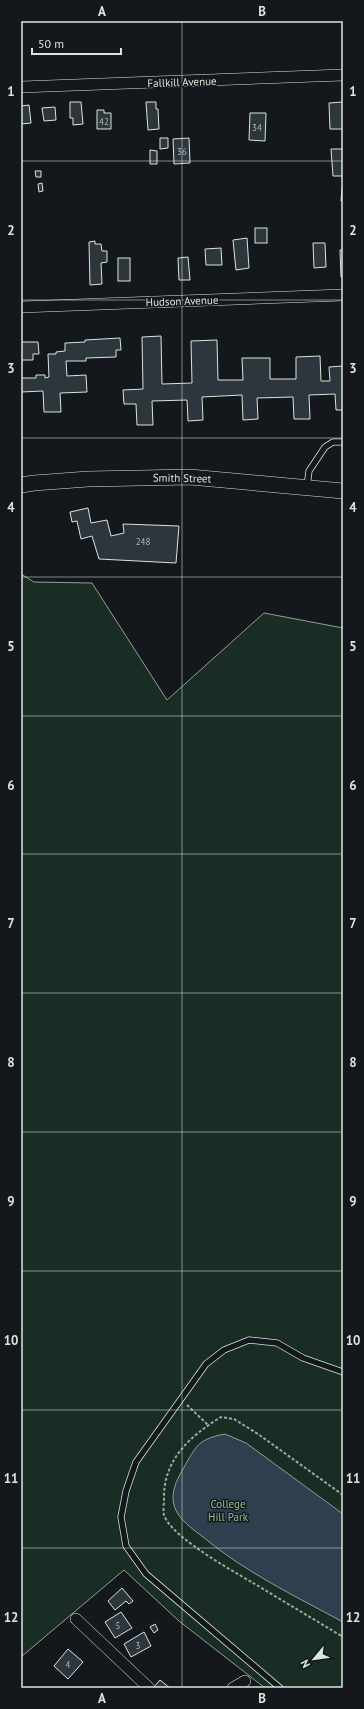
<svg xmlns="http://www.w3.org/2000/svg" width="364" height="1709" font-family="'PT Sans',sans-serif">
	<style>
		.green { fill: #1a2d24; stroke: #939e99 }
		.water { fill: #2f3f4d; stroke: #939e99 }
		.building { fill: #2c363c; stroke: #d8e6dc }
		.lines { fill: none; stroke-linecap: round; stroke-linejoin: round }
		.lane-casing { stroke: #d8e6dc; stroke-width: 7 }
		.street-casing { stroke: #d8e6dc; stroke-width: 12 }
		.secondary-casing { stroke: #d8e6dc; stroke-width: 16 }
		.path { stroke: #9da8a2; stroke-width: 2; stroke-dasharray: 3 2; stroke-linecap: butt }
		.lane { stroke: #14181c; stroke-width: 5.5 }
		.street { stroke: #14181c; stroke-width: 11 }
		.secondary { stroke: #14181c; stroke-width: 15 }
		.grid { fill: none; stroke: #d8e6dc; stroke-width: 1; stroke-opacity: 0.55 }
		.labels { text-anchor: middle; dominant-baseline: central; stroke-width: 3; stroke-linejoin: round; paint-order: stroke }
		.number-label { font-size: 9px; fill: #adbab4 }
		.street-label { font-size: 11px; fill: #d8e6dc; stroke: #14181c }
		.park-label { font-size: 11px; fill: #8ac095; stroke: #14181c }
		.neatline { fill: none; stroke: #d8e6dc; stroke-width: 1.5 }
		.grid-label { font-size: 13px; text-anchor: middle; font-weight: bold; fill: #d8e6dc }
	</style>
	<rect width="100%" height="100%" fill="#14181c"/>
	<path class="green" d="M21,574L34,582L92,583L167,700L264,613L343,628V1688H265L179,1621L124,1570L21,1657Z"/>
	<path class="water" d="M225,1434L246,1443L343,1514V1622C295,1596 245,1572 203,1537C194,1530 184,1523 178,1514C168,1498 175,1483 183,1469C196,1446 198,1439 225,1434Z"/>
	<g class="building">
		<path d="M70,102H81L83,124L73,125V118H70Z"/>
		<path d="M146,102H156V109H158L159,129L148,130Z"/>
		<path d="M343,102V129H330L329,103Z"/>
		<path d="M29,105L31,123L21,124V106Z"/>
		<path d="M55,107L56,120L44,121L42,108Z"/>
		<path d="M97,110H104V113H111V129H97Z"/>
		<path d="M250,113H266L265,141L249,140Z"/>
		<path d="M160,138H168V148L160,149Z"/>
		<path d="M189,138L190,163L174,164L173,139Z"/>
		<path d="M331,149H343V176H333Z"/>
		<path d="M150,150L157,151V164H150Z"/>
		<path d="M35,171H41V177H36Z"/>
		<path d="M42,183L43,191L39,192L38,184Z"/>
		<path d="M342,188H343V201H341Z"/>
		<rect x="255" y="228" width="12" height="15"/>
		<path d="M247,238L249,268L236,270L233,240Z"/>
		<path d="M95,241V244H101L102,251H107V262L101,263L102,284L90,285L89,242Z"/>
		<path d="M313,243H325L326,267L314,268Z"/>
		<path d="M221,248L222,265H206L205,249Z"/>
		<path d="M340,250H343V277H341Z"/>
		<path d="M188,257L190,280H179L178,258Z"/>
		<rect x="118" y="258" width="12" height="23"/>
		<path d="M161,336L162,384L192,383L191,341L217,340L218,380H243L242,358H270V379H296V357L320,356L321,381H330L329,367L343,366V410H336L335,394L309,395L310,419H294L293,397L257,398L258,419L243,420L242,395L202,397L203,420L188,421L187,400L152,401L153,425H137L136,404H124L123,390L143,389L142,337Z"/>
		<path d="M120,338L121,350H116V357L86,358V361H66L67,376L86,375L87,392L60,393L61,412H44L43,391L21,392V378H36V375H45V378L49,377L48,354H56V352L65,351V343L85,342V340Z"/>
		<path d="M21,342H38L39,354H33V360H21Z"/>
		<path d="M88,508L91,523L107,520L111,536L124,533L123,524L179,526L176,563L99,559L92,536L81,539L77,521L72,522L70,512Z"/>
		<path d="M122,1588L133,1601L129,1604L126,1601L115,1610L108,1601Z"/>
		<path d="M121,1612L132,1628L115,1638L105,1622Z"/>
		<path d="M155,1624L158,1630L154,1633L150,1627Z"/>
		<path d="M144,1632L151,1646L131,1657L124,1644Z"/>
		<path d="M68,1649L83,1662L68,1679L54,1666Z"/>
		<path d="M160,1680L170,1688H153Z"/>
	</g>
	<g class="lines">
		<g class="lane-casing">
			<g id="lane">
				<path d="M307,487L309,471L325,447L333,442H343"/>
				<path d="M280,1688L146,1574L126,1546L121,1517L126,1491L136,1462L206,1364L224,1350L249,1340L277,1343L303,1358L343,1372"/>
			</g>
		</g>
		<g class="street-casing">
			<g id="street">
				<path d="M21,87L343,75"/>
				<path d="M21,307L343,295"/>
				<path d="M76,1619L149,1688"/>
				<path d="M233,1688L245,1681"/>
			</g>
		</g>
		<g class="secondary-casing">
			<path id="secondary" d="M21,485L34,483L88,479L190,477L343,491"/>
		</g>
		<g class="path">
			<path d="M187,1405L208,1425"/>
			<path d="M343,1495L258,1434L234,1419L221,1417C190,1436 163,1460 164,1499C164,1504 163,1510 164,1515C172,1539 242,1576 265,1590C291,1606 317,1621 343,1637"/>
		</g>
		<use href="#lane" class="lane"/>
		<use href="#street" class="street"/>
		<use href="#secondary" class="secondary"/>
	</g>
	<path class="grid" d="M182,21V1688M21,161H343M21,300H343M21,438H343M21,577H343M21,716H343M21,854H343M21,993H343M21,1132H343M21,1271H343M21,1410H343M21,1548H343"/>
	<g class="labels">
		<g class="number-label">
			<text x="104" y="121">42</text>
			<text x="257" y="127">34</text>
			<text x="182" y="151">36</text>
			<text x="143" y="541">248</text>
			<text x="118" y="1625">5</text>
			<text x="138" y="1645">3</text>
			<text x="68" y="1664">4</text>
		</g>
		<g class="street-label">
			<text transform="translate(182 82) rotate(-2)">Fallkill Avenue</text>
			<text transform="translate(182 301) rotate(-2)">Hudson Avenue</text>
			<text transform="translate(182 478) rotate(1)">Smith Street</text>
		</g>
		<g class="park-label">
			<text x="228" y="1504">College<tspan x="228" dy="13">Hill Park</tspan></text>
		</g>
	</g>
	<rect width="364" height="1709" fill="none" stroke="#14181c" stroke-width="44"/>
	<g transform="translate(314 1659) rotate(241)" stroke="#14181c" stroke-width="3" paint-order="stroke">
	<path d="M0-3L7 15L0 10L-7 15Z" fill="#d8e6dc"/>
	<text y="-6" font-size="11" font-weight="bold" text-anchor="middle" fill="#d8e6dc">N</text>
	</g>
	<path d="M32 48v6h89v-6" fill="none" stroke="#d8e6dc" stroke-width="2"/>
	<text x="38" y="48" font-size="12" fill="#d8e6dc" stroke="#14181c" stroke-width="3" paint-order="stroke">50 m</text>
	<rect x="22" y="22" width="320" height="1665" class="neatline"/>
	<g class="grid-label">
		<text x="102" y="16">A</text>
		<text x="262" y="16">B</text>
		<text x="11" y="96">1</text>
		<text x="353" y="96">1</text>
		<text x="11" y="235">2</text>
		<text x="353" y="235">2</text>
		<text x="11" y="373">3</text>
		<text x="353" y="373">3</text>
		<text x="11" y="512">4</text>
		<text x="353" y="512">4</text>
		<text x="11" y="651">5</text>
		<text x="353" y="651">5</text>
		<text x="11" y="790">6</text>
		<text x="353" y="790">6</text>
		<text x="11" y="928">7</text>
		<text x="353" y="928">7</text>
		<text x="11" y="1067">8</text>
		<text x="353" y="1067">8</text>
		<text x="11" y="1206">9</text>
		<text x="353" y="1206">9</text>
		<text x="11" y="1345">10</text>
		<text x="353" y="1345">10</text>
		<text x="11" y="1483">11</text>
		<text x="353" y="1483">11</text>
		<text x="11" y="1622">12</text>
		<text x="353" y="1622">12</text>
		<text x="102" y="1703">A</text>
		<text x="262" y="1703">B</text>
	</g>
</svg>
